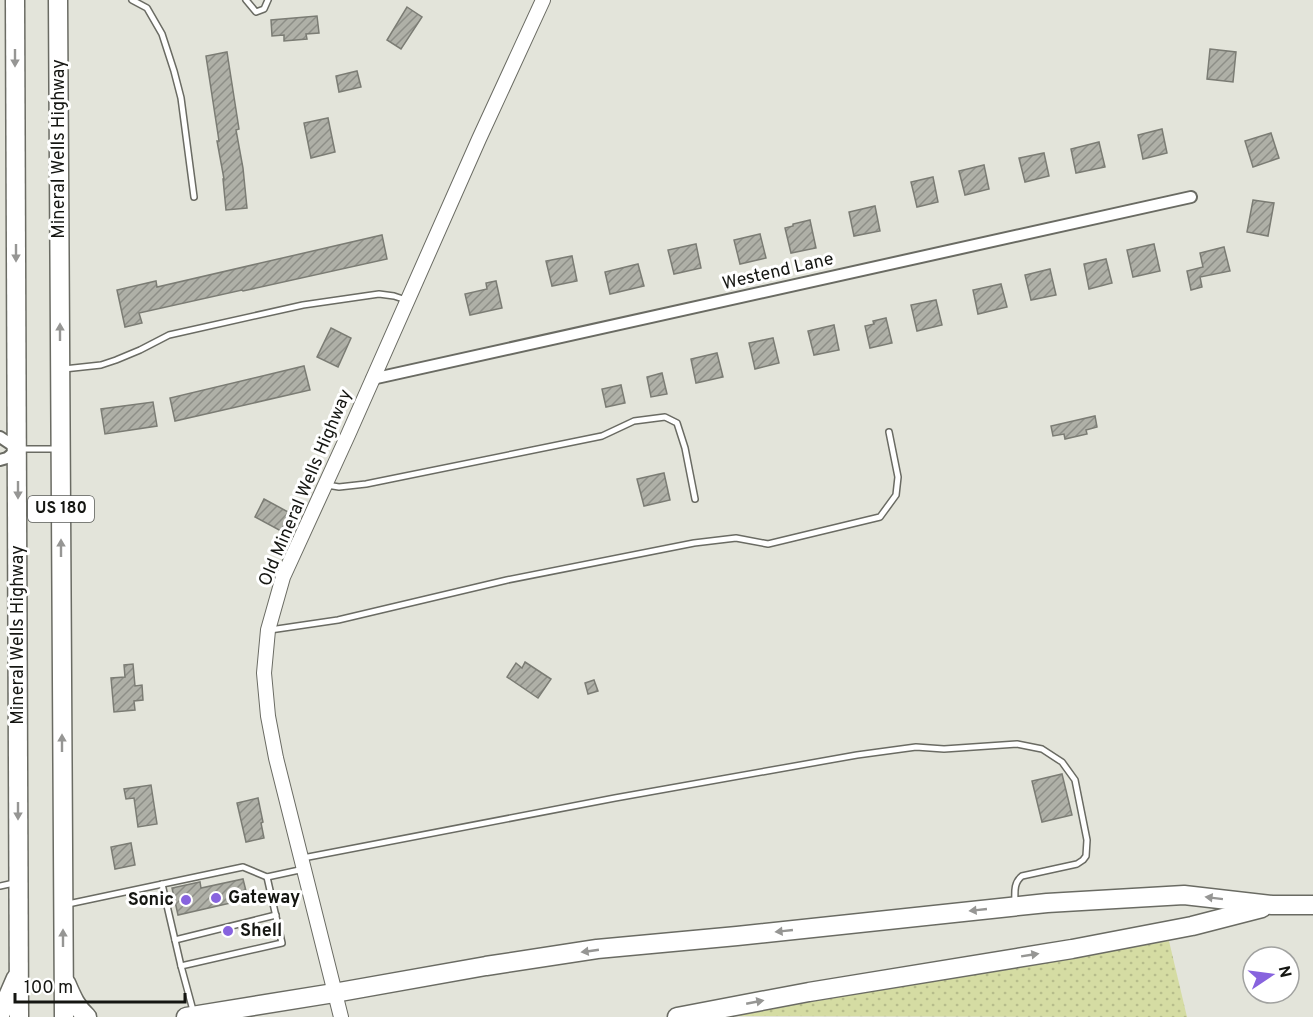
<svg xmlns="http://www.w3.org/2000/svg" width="1313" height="1017" font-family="Overpass,sans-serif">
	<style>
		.grass { fill: url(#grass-dots) }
		.building { fill: url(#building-hatch); stroke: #7b7c74; stroke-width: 1.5 }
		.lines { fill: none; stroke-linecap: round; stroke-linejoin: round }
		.service-casing { stroke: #6a6b63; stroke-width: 8 }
		.minor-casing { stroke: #6a6b63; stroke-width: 14 }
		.tertiary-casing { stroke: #6a6b63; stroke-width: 16 }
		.primary-casing { stroke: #6a6b63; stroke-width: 21 }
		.service { stroke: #fff; stroke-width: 5 }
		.minor { stroke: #fff; stroke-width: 10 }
		.tertiary { stroke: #fff; stroke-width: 14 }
		.primary { stroke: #fff; stroke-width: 18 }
		.oneway { fill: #969694 }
		.poi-dot { fill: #8763de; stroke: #fff; stroke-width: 2 }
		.labels { text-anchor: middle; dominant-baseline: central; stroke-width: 6; stroke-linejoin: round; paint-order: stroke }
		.shield { fill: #fff; stroke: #5b5c59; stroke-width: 1.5 }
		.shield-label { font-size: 16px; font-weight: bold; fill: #151612 }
		.street-label { font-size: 18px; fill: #151612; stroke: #fff }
		.poi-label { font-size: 18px; font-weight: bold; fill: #151612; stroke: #fff; text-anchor: start }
	</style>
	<defs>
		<pattern id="grass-dots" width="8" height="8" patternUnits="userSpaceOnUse" patternTransform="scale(1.5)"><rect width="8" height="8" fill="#d5dca3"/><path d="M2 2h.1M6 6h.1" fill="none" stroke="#b6bc8b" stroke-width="1.8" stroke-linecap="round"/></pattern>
		<pattern id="building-hatch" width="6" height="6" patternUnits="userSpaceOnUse" patternTransform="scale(1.5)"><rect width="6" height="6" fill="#afb0a7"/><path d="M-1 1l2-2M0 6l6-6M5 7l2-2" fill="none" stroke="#8d8e87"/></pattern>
	</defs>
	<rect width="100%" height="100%" fill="#e3e4da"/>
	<path class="grass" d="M1169,941L1187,1017L728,1016Z"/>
	<g class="building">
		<path d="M407,7L422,17L401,49L387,40Z"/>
		<path d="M317,16L319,33L306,34L307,39L284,41V35L272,36L271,20Z"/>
		<path d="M1210,49L1236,52L1233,82L1207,79Z"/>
		<path d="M227,52L239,129L236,130L243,168L247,208L226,210L223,179H224L217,141H219L206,56Z"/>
		<path d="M357,71L361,87L339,92L336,76Z"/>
		<path d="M328,118L335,152L311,158L304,123Z"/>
		<path d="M1162,129L1167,153L1143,159L1138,135Z"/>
		<path d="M1271,133L1279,158L1253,167L1245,141Z"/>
		<path d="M1099,142L1105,167L1076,173L1071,149Z"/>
		<path d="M1044,153L1049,176L1025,182L1019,158Z"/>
		<path d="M984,165L989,189L965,195L959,171Z"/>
		<path d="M933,177L938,202L917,207L911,182Z"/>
		<path d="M1253,200L1274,203L1268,236L1247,232Z"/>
		<path d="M875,206L880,231L854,236L849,212Z"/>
		<path d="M810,220L816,248L791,253L785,228L793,226V224Z"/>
		<path d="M760,234L766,258L740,264L734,240Z"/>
		<path d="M382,235L387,259L243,291L242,290L139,313L142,323L125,327L117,290L156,281L157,287Z"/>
		<path d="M696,244L701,268L674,274L668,250Z"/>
		<path d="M1154,244L1160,271L1133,277L1127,250Z"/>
		<path d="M1224,247L1230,271L1200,277L1202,287L1191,290L1187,271L1203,267L1200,253Z"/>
		<path d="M572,256L577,281L552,286L546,261Z"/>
		<path d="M1106,259L1112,283L1089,289L1084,264Z"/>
		<path d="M638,264L644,286L610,294L605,272Z"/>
		<path d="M1050,269L1056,295L1031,300L1025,275Z"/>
		<path d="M496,281L502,308L470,315L465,294L487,289L486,283Z"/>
		<path d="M1001,284L1007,307L978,314L973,290Z"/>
		<path d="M936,300L942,325L917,331L911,305Z"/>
		<path d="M886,318L892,343L870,348L865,326L874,324L873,321Z"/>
		<path d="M834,325L839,350L814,355L808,331Z"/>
		<path d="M331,328L351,338L338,367L317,357Z"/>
		<path d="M773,338L779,363L755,369L749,343Z"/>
		<path d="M717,353L723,377L696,383L691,359Z"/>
		<path d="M304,366L310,390L175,421L170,398Z"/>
		<path d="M662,373L667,394L651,397L647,377Z"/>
		<path d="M621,385L625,403L606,407L602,389Z"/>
		<path d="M153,402L157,426L105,434L101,409Z"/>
		<path d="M1095,416L1097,427L1086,430L1087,434L1065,439L1064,434L1053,436L1051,426Z"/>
		<path d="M664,473L670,500L644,506L637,479Z"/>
		<path d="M264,499L290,513L281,531L255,517Z"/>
		<path d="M525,662L551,679L538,698L507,677L516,663L522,668Z"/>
		<path d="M133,664L135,686L142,685L143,700L134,701L135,710L114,712L111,678L125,677L124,665Z"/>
		<path d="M594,680L598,691L588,694L585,683Z"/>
		<path d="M1062,774L1072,815L1042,822L1032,781Z"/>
		<path d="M151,785L157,824L138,827L134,798L126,799L124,789Z"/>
		<path d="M258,798L263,822L261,823L264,838L246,842L237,803Z"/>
		<path d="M131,843L135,865L115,869L111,847Z"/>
		<path d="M243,879L248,899L178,915L172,888L200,882L201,888Z"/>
	</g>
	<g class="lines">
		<g class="service-casing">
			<g id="service">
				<path d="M132,0L147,8L162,34L174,71L181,98L194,197"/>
				<path d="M246,0L256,12L264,9L268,0"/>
				<path d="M64,369L101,365L116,360L140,350L169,335L303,305L379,294L394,296L406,300"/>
				<path d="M20,449H59"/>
				<path d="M327,485L339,487L366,484L602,436L634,421L665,417L677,423L685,448L695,499"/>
				<path d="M270,630L338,620L507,580L694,543L736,538L768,544L880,517L896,495L898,477L889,432"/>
				<path d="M303,858L615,798L857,755L916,747L944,749L1017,744L1042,749L1062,762L1075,780L1087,840L1086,856L1083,860L1077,864L1022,876C1013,883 1015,893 1015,904"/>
				<path d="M162,884L181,966L282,943L267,877"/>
				<path d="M0,886L14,883"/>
				<path d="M68,904L243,867L267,877L304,869"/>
				<path d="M175,940L276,915"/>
				<path d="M181,966L194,1014"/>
			</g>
		</g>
		<g class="minor-casing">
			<g id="minor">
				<path d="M372,379L1191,197"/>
				<path d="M0,437L18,449L7,458L0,460"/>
			</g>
		</g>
		<g class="tertiary-casing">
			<path id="tertiary" d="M341,1017L276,758L268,716L264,673L268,630L283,577L348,435L479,139L543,0"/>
		</g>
		<g class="primary-casing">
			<g id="primary">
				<path d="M15,0L19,1017"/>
				<path d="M58,0L64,1017"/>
				<path d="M66,983C72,997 76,1007 87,1017"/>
				<path d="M0,1015L16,978"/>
				<path d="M186,1017L334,993L486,966L597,949L737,936L1047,903L1184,895L1272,905H1313"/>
				<path d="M677,1017L809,992L1072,949L1192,926L1262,908"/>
			</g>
		</g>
		<use href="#service" class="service"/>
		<use href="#minor" class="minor"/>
		<use href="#tertiary" class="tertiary"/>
		<use href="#primary" class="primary"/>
	</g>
	<defs><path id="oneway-solid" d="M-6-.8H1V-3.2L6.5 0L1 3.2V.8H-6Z" transform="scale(1.5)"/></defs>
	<g class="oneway">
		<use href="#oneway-solid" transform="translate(15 58) rotate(90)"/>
		<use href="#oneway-solid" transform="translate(16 253) rotate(90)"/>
		<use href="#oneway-solid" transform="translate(60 332) rotate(-90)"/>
		<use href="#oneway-solid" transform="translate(18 490) rotate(90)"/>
		<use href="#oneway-solid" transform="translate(61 548) rotate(-90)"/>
		<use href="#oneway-solid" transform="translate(62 743) rotate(-90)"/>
		<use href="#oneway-solid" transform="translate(18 811) rotate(90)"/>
		<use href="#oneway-solid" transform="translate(1214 898) rotate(-173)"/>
		<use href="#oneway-solid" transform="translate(978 910) rotate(174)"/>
		<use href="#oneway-solid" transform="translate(784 931) rotate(174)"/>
		<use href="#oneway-solid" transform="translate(63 938) rotate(-90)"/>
		<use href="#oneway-solid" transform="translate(590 951) rotate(172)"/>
		<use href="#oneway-solid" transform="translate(1030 955) rotate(-9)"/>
		<use href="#oneway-solid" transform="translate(755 1002) rotate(-11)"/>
	</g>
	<g class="poi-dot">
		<circle cx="216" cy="898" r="6"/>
		<circle cx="186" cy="900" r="6"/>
		<circle cx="228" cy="931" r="6"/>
	</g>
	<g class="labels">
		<rect class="shield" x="28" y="496" width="66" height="26" rx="4.5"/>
		<g class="shield-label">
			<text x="61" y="509">US 180</text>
		</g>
		<g class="street-label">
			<text transform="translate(59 149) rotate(-90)">Mineral Wells Highway</text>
			<text transform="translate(778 272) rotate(-13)">Westend Lane</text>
			<text transform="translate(306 488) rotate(-67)">Old Mineral Wells Highway</text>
			<text transform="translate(18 635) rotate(-90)">Mineral Wells Highway</text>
		</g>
		<g class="poi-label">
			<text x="228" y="898">Gateway</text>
			<text x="174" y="900" text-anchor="end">Sonic</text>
			<text x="240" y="931">Shell</text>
		</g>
	</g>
	<g transform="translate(1271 975) rotate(77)"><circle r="28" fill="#ffffff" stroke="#a1a2a0" stroke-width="1.5"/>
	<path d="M0-4.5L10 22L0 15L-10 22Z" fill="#8763de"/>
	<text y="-9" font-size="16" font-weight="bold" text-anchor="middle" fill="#151612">N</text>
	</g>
	<path d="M15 993v9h170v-9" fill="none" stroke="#151612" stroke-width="3"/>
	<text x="24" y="993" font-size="18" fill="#151612" stroke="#ffffff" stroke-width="4.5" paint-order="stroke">100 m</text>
</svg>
